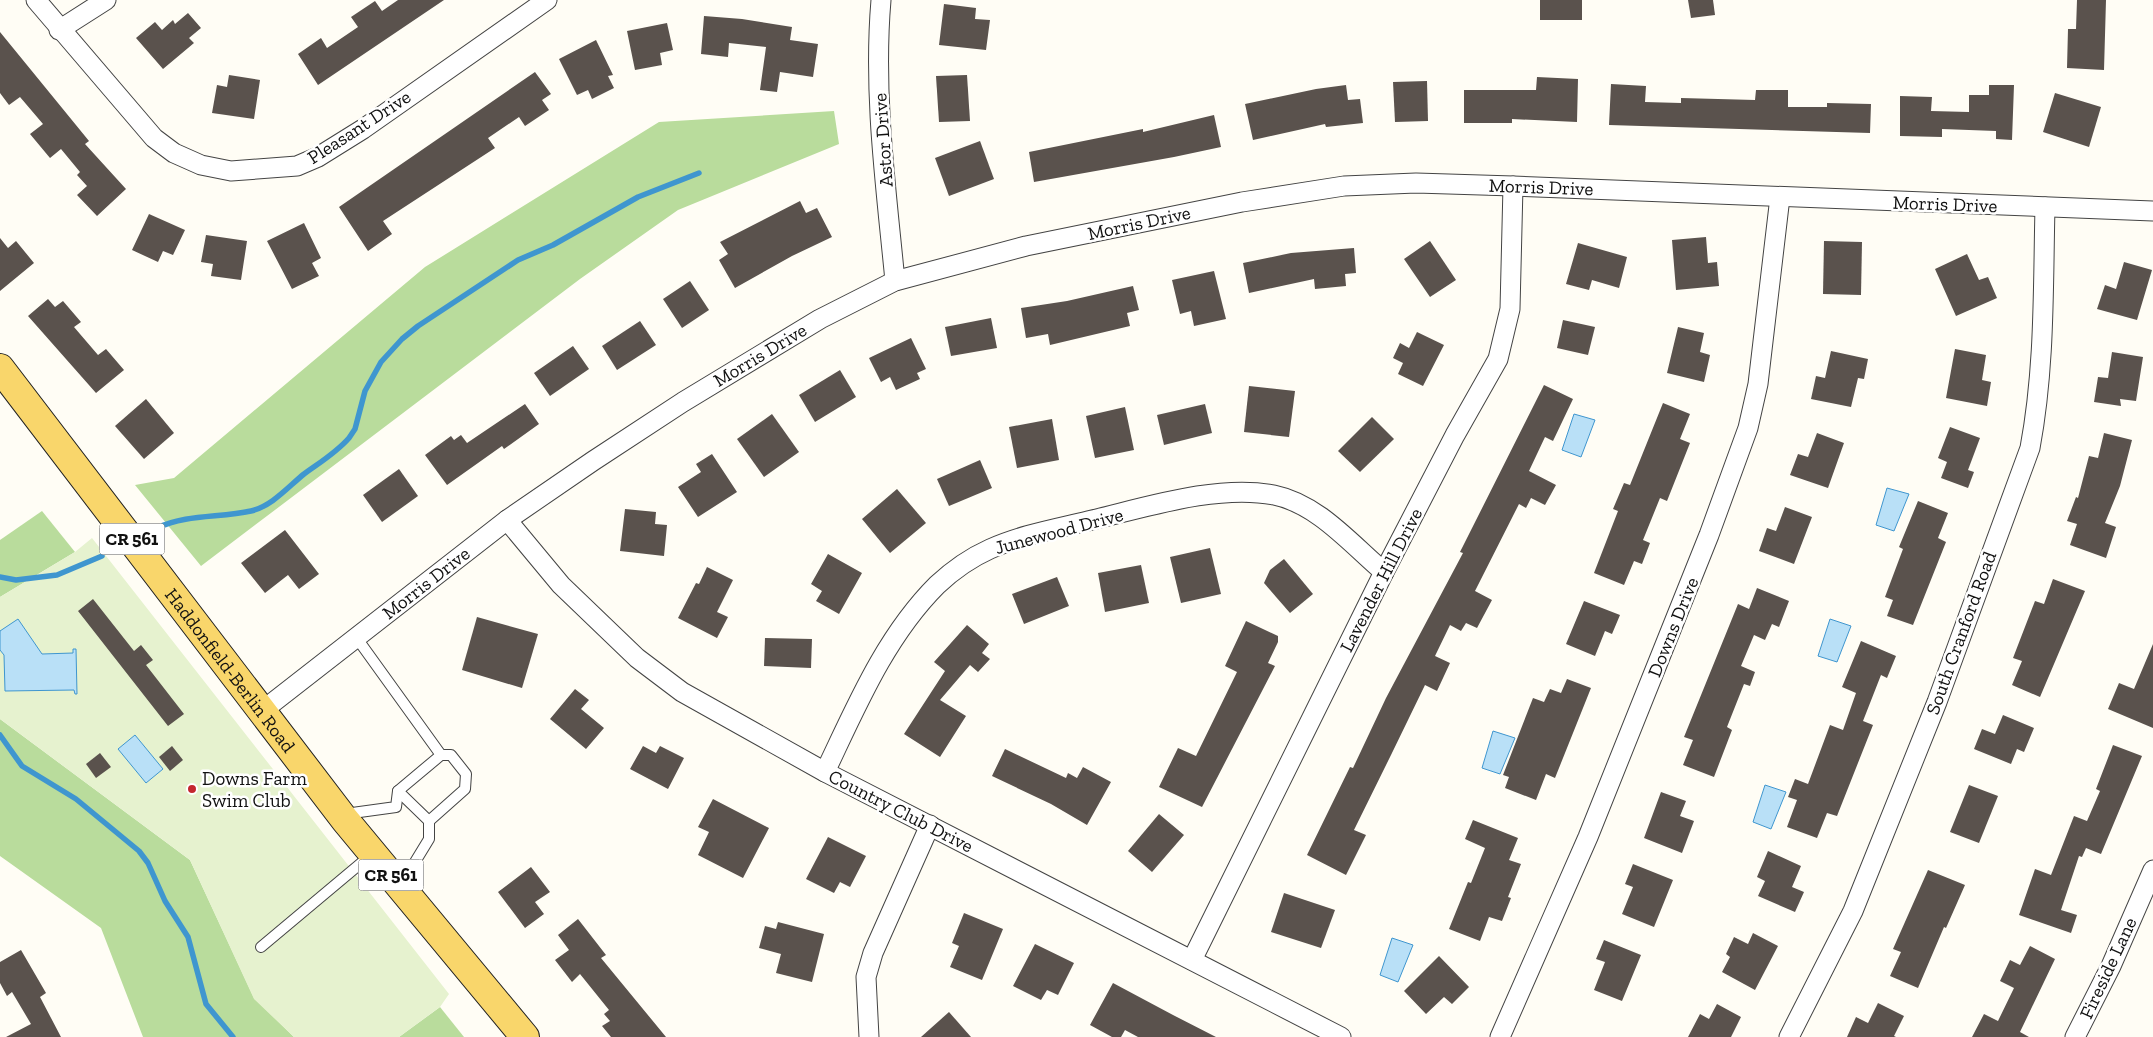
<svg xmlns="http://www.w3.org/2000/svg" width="2153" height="1037" font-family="'Zilla Slab',serif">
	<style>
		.forest { fill: #b9dc9c }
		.pitch { fill: #e6f2cf }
		.water { fill: #b9e0f7; stroke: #3f96cf }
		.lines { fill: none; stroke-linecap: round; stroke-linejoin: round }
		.stream { stroke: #3f96cf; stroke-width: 5.5 }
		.building { fill: #5a524d }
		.lane-casing { stroke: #444; stroke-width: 12 }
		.street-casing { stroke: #444; stroke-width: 21 }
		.primary-casing { stroke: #222; stroke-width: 30 }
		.lane { stroke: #fff; stroke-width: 10 }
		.street { stroke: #fff; stroke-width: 19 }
		.primary { stroke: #f9d66b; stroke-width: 28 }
		.poi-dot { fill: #c4262e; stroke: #fff; stroke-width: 2 }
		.labels { text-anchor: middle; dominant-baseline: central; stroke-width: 5; stroke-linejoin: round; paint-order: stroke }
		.shield { fill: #fff; stroke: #585858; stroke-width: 1 }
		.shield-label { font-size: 18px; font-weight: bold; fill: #111 }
		.street-label { font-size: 19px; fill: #111; stroke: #fff }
		.poi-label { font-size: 19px; fill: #111; stroke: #fff; text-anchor: start }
	</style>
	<rect width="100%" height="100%" fill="#fffdf5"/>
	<g class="forest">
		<path d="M834,111L839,144L678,210L580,279L201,566L135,485L174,478L425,267L659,122Z"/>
		<path d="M42,511L75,552L0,597V540Z"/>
		<path d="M0,719L190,860L254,998L294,1037H143L101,928L0,856Z"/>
		<path d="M440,1007L464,1037H399Z"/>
	</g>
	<path class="pitch" d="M92,538L449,994L440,1007L399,1037H294L254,999L190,860L0,719V597L75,552Z"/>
	<g class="water">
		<path d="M1574,414L1595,420L1581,457L1562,450Z"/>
		<path d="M1887,488L1909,494L1894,531L1876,525Z"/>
		<path d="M18,619L42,654L73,653V649H76L77,694H75L74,690L5,691L4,655L0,650V631Z"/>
		<path d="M1830,619L1851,626L1837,662L1818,656Z"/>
		<path d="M1493,731L1515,738L1500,774L1482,768Z"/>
		<path d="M135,735L163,769L146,783L118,749Z"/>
		<path d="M1765,785L1786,792L1771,829L1753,822Z"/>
		<path d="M1392,938L1413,945L1398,982L1380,975Z"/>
	</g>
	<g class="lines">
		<g class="stream">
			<path d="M157,528C187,514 219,518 251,511C272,506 288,487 304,474C319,463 336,453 349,438L355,429L365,391L381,362L402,339L418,326L518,260L553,245L638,197L699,173"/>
			<path d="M0,577L16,580L57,575L102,556"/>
			<path d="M0,735L22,766L76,799L139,851L148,863L165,901L188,937L206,1004L233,1037"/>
		</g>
	</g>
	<g class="building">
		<path d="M398,0H444L318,85L298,54L321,38L327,48L358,27L351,17L375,1L382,11Z"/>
		<rect x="1540" y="0" width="42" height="20"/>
		<path d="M1688,0H1713L1715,15L1691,18Z"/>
		<path d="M2077,0H2106L2104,70L2067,68L2068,29H2076Z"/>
		<path d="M944,4L976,8L975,19L990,20L986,50L939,45Z"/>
		<path d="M188,13L201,28L189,38L194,43L163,69L136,38L155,22L162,30L173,20L175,24Z"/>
		<path d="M704,16L742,19L792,27L790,40L818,44L813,77L780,72L777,92L760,90L766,47L729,43L728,57L701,54Z"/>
		<path d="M667,23L673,50L660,53L662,65L635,70L627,31Z"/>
		<path d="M0,32L89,141L85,144L126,189L97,216L77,195L87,186L77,175L80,172L61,149L50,158L30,134L43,124L20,97L9,105L0,93Z"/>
		<path d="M596,40L613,75L608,76L614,88L592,99L588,90L577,95L559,59Z"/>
		<path d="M535,72L551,94L542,100L549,110L525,126L519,117L488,138L495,148L383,221L392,234L368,251L339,207Z"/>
		<path d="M229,75L260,80L254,119L212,113L217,85L227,87Z"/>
		<path d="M967,75L970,121L939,122L936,76Z"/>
		<path d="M1537,77L1578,79L1577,122L1512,119V123H1464V90H1536Z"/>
		<path d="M1427,81L1428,121L1395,122L1393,82Z"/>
		<path d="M1611,84L1646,86L1645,102L1681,103V98L1755,100L1756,90H1788V107H1827V103L1871,104L1870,133L1609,125Z"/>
		<path d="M1346,85L1348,100L1360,99L1363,123L1326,127L1325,124L1253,140L1245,104L1316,89Z"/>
		<path d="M1989,85H2014L2012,140L1996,139V131L1942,129V137L1900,136V96L1932,97L1931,111L1969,112V95H1989Z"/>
		<path d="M2055,93L2101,107L2089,147L2043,132Z"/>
		<path d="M1214,115L1221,147L1174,157L1034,182L1029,152L1143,129V132Z"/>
		<path d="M980,141L994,179L949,196L935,158Z"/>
		<path d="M800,201L806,213L817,208L832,237L792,256L735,288L719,260L728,254L720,242Z"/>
		<path d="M149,214L185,230L173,255L163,251L158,262L132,250Z"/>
		<path d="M304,223L321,258L312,263L319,276L292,289L267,241Z"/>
		<path d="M206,235L247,241L241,280L211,276L213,264L201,262Z"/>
		<path d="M1706,237L1708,263L1717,262L1719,286L1676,290L1672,240Z"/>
		<path d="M0,238L8,248L16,241L34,263L0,291Z"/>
		<path d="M1430,241L1456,280L1430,297L1404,259Z"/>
		<path d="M1824,241L1862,242L1861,295L1823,294Z"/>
		<path d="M1578,243L1627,257L1619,288L1592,280L1589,290L1566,284Z"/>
		<path d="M1354,248L1356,273L1345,274L1346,286L1315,289L1314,279L1249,293L1243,263L1291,253Z"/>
		<path d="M1967,254L1979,280L1988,277L1997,298L1956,316L1935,269Z"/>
		<path d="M2124,262L2152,270L2137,320L2097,309L2105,285L2116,289Z"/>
		<path d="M1214,271L1226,319L1194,326L1191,311L1180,314L1172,280Z"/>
		<path d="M690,281L709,310L682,328L663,299Z"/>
		<path d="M1133,286L1139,310L1127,313L1130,326L1050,345L1048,334L1026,338L1021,308L1067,301Z"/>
		<path d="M48,299L55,307L63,301L81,322L74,327L98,355L106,349L124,370L96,393L28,316Z"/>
		<path d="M991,318L997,348L951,356L945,327Z"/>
		<path d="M1563,320L1595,327L1588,355L1557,348Z"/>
		<path d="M640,321L656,345L617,370L602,346Z"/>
		<path d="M1678,327L1704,333L1700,352L1710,355L1704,382L1667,373Z"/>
		<path d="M1417,332L1444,345L1423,386L1398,374L1403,363L1393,358L1400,343L1409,348Z"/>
		<path d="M911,338L926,369L917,373L920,379L896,390L890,377L881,382L869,358Z"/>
		<path d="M573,346L589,369L550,396L534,373Z"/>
		<path d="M1955,349L1986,355L1982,380L1991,382L1987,406L1946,398Z"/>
		<path d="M1831,351L1868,359L1864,379L1858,378L1851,407L1811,399L1816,376L1825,378Z"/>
		<path d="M2112,352L2143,357L2136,401L2120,399L2121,406L2094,402L2098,377L2108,378Z"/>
		<path d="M840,370L856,397L815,422L799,395Z"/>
		<path d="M1544,385L1573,399L1553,441L1545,437L1529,471L1556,485L1545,505L1531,498L1526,508L1519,504L1475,591L1492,600L1477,628L1466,623L1461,631L1450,625L1435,656L1450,663L1437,691L1425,685L1391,755L1354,830L1366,835L1346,875L1307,855L1350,767L1353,768L1386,698L1463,553L1460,552Z"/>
		<path d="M1249,386L1295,391L1289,437L1244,432Z"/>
		<path d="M146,399L174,433L144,459L115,426Z"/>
		<path d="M1663,403L1690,414L1680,439L1690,443L1667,501L1660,498L1643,540L1650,543L1642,564L1634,561L1624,585L1594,573L1618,511L1613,509L1624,483L1630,485Z"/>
		<path d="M525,404L539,424L504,449L502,446L447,485L425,455L451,436L454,440L461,435L467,443Z"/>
		<path d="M1205,404L1212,433L1164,445L1157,415Z"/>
		<path d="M1125,407L1134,450L1095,458L1086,416Z"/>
		<path d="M772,414L799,452L764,477L737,439Z"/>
		<path d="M1372,417L1394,439L1360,472L1338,451Z"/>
		<path d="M1052,419L1059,460L1017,468L1009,427Z"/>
		<path d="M1950,427L1980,438L1968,470L1974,472L1968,488L1941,478L1947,462L1938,458Z"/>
		<path d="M1817,433L1844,443L1828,488L1790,475L1798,454L1808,457Z"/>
		<path d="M2104,433L2132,440L2120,486L2105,523L2116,527L2106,558L2070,545L2077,524L2067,521L2076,497L2078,498L2089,456L2098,458Z"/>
		<path d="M712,454L737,492L698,517L678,487L701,472L696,464Z"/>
		<path d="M980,460L992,488L949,506L937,479Z"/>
		<path d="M399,469L418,496L382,522L363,495Z"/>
		<path d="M897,489L926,523L890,553L862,519Z"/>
		<path d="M1918,501L1948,513L1938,538L1946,542L1913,625L1887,616L1893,600L1885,597L1903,549L1899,547Z"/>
		<path d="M1785,507L1812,517L1794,564L1759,551L1767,528L1776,531Z"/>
		<path d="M625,509L656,512L655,524L667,525L664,556L620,551Z"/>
		<path d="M285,530L319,574L299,589L288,575L265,593L241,563Z"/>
		<path d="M1210,548L1221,594L1181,603L1170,557Z"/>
		<path d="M828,554L862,573L839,614L816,601L822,591L811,584Z"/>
		<path d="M1284,559L1313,594L1290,613L1264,583L1270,570Z"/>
		<path d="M1141,565L1149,603L1105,612L1098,573Z"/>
		<path d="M707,567L733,580L717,612L728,617L717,638L678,618L696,583L699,584Z"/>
		<path d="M1057,577L1069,606L1024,624L1012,594Z"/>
		<path d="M2053,579L2085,591L2040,697L2012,685L2022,661L2013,658L2035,601L2044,604Z"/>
		<path d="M1757,588L1789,601L1779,627L1772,624L1765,640L1754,635L1741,666L1755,672L1750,686L1744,684L1727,727L1732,730L1714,777L1683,765L1693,740L1684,737L1738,604L1749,609Z"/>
		<path d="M93,599L134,651L141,645L153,660L146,665L184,714L168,726L78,611Z"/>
		<path d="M1584,601L1620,615L1612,634L1605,631L1595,656L1566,644Z"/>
		<path d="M477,617L538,634L522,688L462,670Z"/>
		<path d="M1246,621L1278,636V642L1268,663L1275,666L1202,807L1159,787L1178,748L1196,756L1237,672L1225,666Z"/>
		<path d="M967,625L989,644L982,653L990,659L978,672L970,665L940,700L966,716L940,757L904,734L945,671L934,662Z"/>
		<path d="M765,638L812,639L811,668L764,666Z"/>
		<path d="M1861,641L1896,656L1887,678L1881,675L1863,721L1873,725L1837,816L1827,813L1817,838L1787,827L1797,800L1788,797L1795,779L1808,784L1830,725L1843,730L1856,693L1842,687Z"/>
		<path d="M2153,644V728L2108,709L2119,683L2134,689Z"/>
		<path d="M1567,679L1591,688L1555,778L1546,774L1536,800L1505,788L1509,777L1503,775L1533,698L1544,702L1550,689L1561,693Z"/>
		<path d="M575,689L589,700L581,709L604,728L586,749L550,719Z"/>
		<path d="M2003,715L2034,728L2024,752L2017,749L2011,764L1974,749L1982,729L1995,734Z"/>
		<path d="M2113,745L2142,756L2101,854L2086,848L2082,857L2079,856L2061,910L2077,915L2071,933L2019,915L2035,869L2051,875L2074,816L2087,821L2100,791L2096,789Z"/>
		<path d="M172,746L183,760L170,771L159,757Z"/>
		<path d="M643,746L656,753L660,746L684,758L668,789L630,769Z"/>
		<path d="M1005,749L1066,778L1068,773L1077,778L1083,767L1111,782L1087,825L1051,804L992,776Z"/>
		<path d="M100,753L111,767L96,778L86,764Z"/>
		<path d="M1969,785L1998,796L1979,843L1950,832Z"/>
		<path d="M1661,792L1686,801L1680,816L1694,821L1682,853L1644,838Z"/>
		<path d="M713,799L769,828L743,878L698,855L709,832L698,827Z"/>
		<path d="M1159,814L1184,835L1152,872L1128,851Z"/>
		<path d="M1473,820L1518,838L1509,860L1521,864L1508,897L1511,898L1502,921L1489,917L1480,941L1449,929L1468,882L1471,883L1485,848L1465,839Z"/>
		<path d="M828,837L866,856L850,887L840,882L834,893L806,879Z"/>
		<path d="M1768,851L1801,866L1792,887L1804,892L1795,912L1758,896L1765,881L1757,877Z"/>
		<path d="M1633,864L1673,880L1654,927L1622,914L1633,887L1625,884Z"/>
		<path d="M531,867L550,892L535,902L544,914L525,928L498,892Z"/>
		<path d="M1928,870L1965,885L1946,928L1944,927L1918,988L1890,976L1901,952L1893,949Z"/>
		<path d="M1284,893L1335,910L1321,948L1271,932Z"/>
		<path d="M964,913L1003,929L982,980L950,967L959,946L952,943Z"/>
		<path d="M578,919L606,955L601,958L666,1037H611L602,1026L610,1021L604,1014L609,1010L580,974L572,982L555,960L569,950L558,935Z"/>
		<path d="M778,922L824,934L812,982L776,973L781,954L759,948L765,926L776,929Z"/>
		<path d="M1753,933L1778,946L1755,990L1722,972L1730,957L1726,954L1734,937L1748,944Z"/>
		<path d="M1604,940L1641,955L1622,1001L1594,990L1605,962L1596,959Z"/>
		<path d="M1035,944L1074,963L1058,995L1047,990L1041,1000L1013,986Z"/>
		<path d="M2030,946L2055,959L2020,1032L2029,1037H1972L1984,1014L1998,1021L2014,988L2000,981L2010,960L2020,965Z"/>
		<path d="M21,950L46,993L40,997L61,1037H6L31,1024L12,992L7,996L0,983V962Z"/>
		<path d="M1439,956L1469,987L1452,1004L1444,997L1426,1014L1404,991Z"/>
		<path d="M1113,983L1173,1015L1216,1037H1138L1125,1030L1121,1037H1112L1090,1025Z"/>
		<path d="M1878,1003L1904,1016L1894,1036L1896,1037H1847L1856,1017L1868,1023Z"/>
		<path d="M1717,1004L1741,1017L1731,1037H1688L1700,1014L1709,1019Z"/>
		<path d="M949,1012L971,1037H921Z"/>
	</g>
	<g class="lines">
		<g class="lane-casing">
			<g id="lane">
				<path d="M356,637L441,755"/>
				<path d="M398,791L429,821"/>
				<path d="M345,814L396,807L398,791L441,755H451L466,774L465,789L429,821V839L401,885"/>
				<path d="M261,947L372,854"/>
			</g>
		</g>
		<g class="street-casing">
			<g id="street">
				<path d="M36,0L154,138L174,153L201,165L231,171L297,166L318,157L363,129L547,0"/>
				<path d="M881,0C873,94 886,187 895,281"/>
				<path d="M59,30L106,0"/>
				<path d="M507,520L561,585L637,658L682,692L825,772L1341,1037"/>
				<path d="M262,711L507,520L593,461L683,402L820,319L895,281L1026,246L1242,202L1344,186L1416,183L1513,186L2153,211"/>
				<path d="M825,772C856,707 885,637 937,585C953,570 970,558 990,549C1021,535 1055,529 1088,521C1144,508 1216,484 1274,495C1318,504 1351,544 1384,572"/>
				<path d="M1192,960L1384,572L1455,435L1498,359L1510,309L1513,186"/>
				<path d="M869,1037L866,977L873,953L930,825"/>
				<path d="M1500,1037L1588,837L1709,535L1748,428L1758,384L1780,197"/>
				<path d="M1789,1037L1853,911L1937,702L2030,448C2045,368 2043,288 2045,207"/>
				<path d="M2075,1037L2111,966L2153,870"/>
			</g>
		</g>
		<g class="primary-casing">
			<g id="primary">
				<path id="s1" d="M0,368L345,820L525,1037"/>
			</g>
		</g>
		<use href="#lane" class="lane"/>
		<use href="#street" class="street"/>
		<use href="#primary" class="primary"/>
	</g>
	<circle class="poi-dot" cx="192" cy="789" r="5"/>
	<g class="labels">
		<g class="shield">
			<rect x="99.5" y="523.5" width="65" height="31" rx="4"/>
			<rect x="358.5" y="859.5" width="65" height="31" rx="4"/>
		</g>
		<g class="shield-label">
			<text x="132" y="539">CR 561</text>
			<text x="391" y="875">CR 561</text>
		</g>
		<g class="street-label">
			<text transform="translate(359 127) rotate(-33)">Pleasant Drive</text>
			<text transform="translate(883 140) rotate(-94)">Astor Drive</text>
			<text transform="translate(1541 187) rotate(2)">Morris Drive</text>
			<text transform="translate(1945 204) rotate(2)">Morris Drive</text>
			<text transform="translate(1139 223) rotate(-12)">Morris Drive</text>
			<text transform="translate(760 355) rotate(-31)">Morris Drive</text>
			<text transform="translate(1059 531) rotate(-15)">Junewood Drive</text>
			<text transform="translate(1381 580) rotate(-63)">Lavender Hill Drive</text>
			<text transform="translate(426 583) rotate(-38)">Morris Drive</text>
			<text transform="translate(1673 627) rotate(-68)">Downs Drive</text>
			<text transform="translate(1961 633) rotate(-70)">South Cranford Road</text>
			<text stroke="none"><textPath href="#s1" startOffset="380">Haddonfield-Berlin Road</textPath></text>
			<text transform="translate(901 811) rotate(27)">Country Club Drive</text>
			<text transform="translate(2108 968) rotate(-65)">Fireside Lane</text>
		</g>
		<g class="poi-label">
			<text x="202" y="778">Downs Farm<tspan x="202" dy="22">Swim Club</tspan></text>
		</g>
	</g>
</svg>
